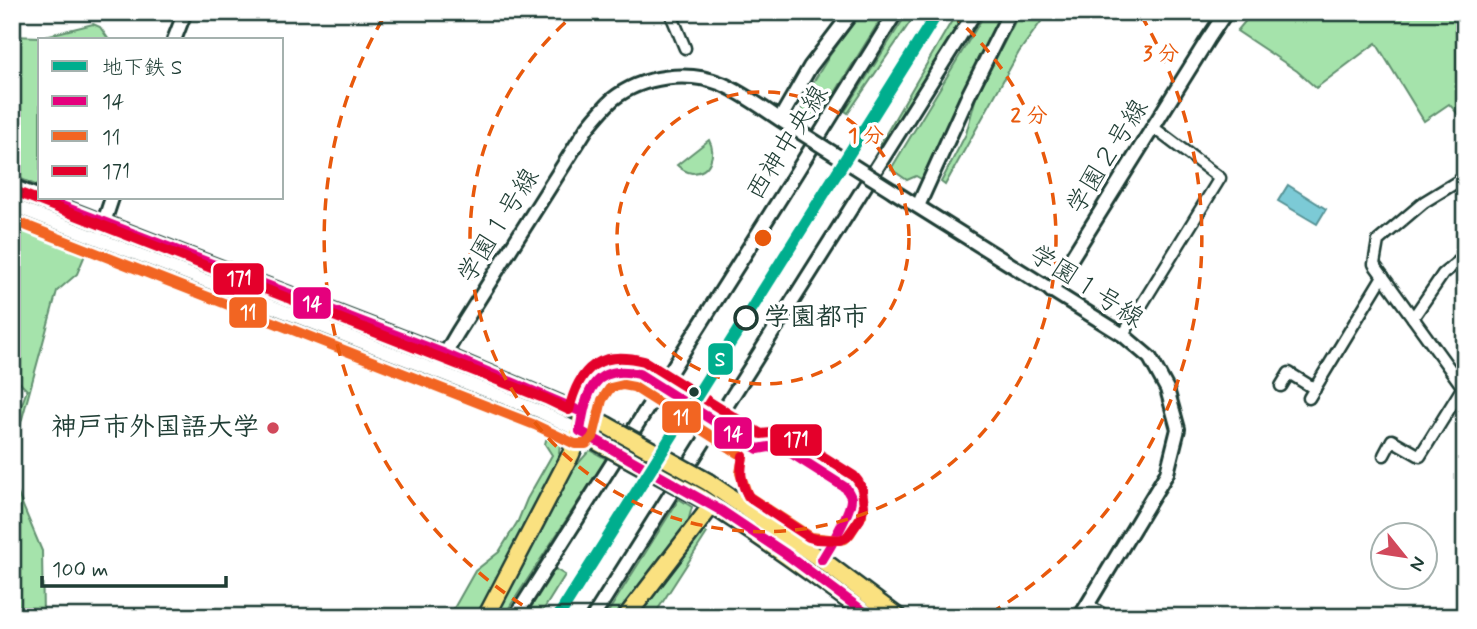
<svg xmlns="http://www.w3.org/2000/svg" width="1477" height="629" font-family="Mynerve,'Klee One',sans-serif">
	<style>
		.green { fill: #a5e3ab; stroke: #629070; stroke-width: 2 }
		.water { fill: #7bcad6; stroke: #569295; stroke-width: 2 }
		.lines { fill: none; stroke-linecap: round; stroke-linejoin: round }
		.minor-casing { stroke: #1f3d34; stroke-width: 15 }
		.tertiary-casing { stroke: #1f3d34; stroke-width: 18 }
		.primary-casing { stroke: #1f3d34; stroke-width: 21 }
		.minor { stroke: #fff; stroke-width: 10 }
		.tertiary { stroke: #fff; stroke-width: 12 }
		.primary { stroke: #fae180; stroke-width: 16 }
		.tertiary-bridge-casing { stroke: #1f3d34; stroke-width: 18; stroke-linecap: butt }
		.primary-bridge-casing { stroke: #1f3d34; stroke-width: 21; stroke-linecap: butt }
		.tertiary-bridge { stroke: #fff; stroke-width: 12 }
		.primary-bridge { stroke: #fae180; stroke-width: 16 }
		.bus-1-casing { stroke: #fff; stroke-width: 16 }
		.bus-2-casing { stroke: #fff; stroke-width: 16 }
		.bus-3-casing { stroke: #fff; stroke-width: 16 }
		.bus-1 { stroke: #e5007d; stroke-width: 10 }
		.bus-2 { stroke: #f26522; stroke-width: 10 }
		.bus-3 { stroke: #e4002b; stroke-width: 10 }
		.metro-1-casing { stroke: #fff; stroke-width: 18 }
		.metro-1 { stroke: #00ae8e; stroke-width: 12 }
		.ring { fill: none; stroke: #e8590c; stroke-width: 3.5; stroke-dasharray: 12 9 }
		.stop-dot { fill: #fff; stroke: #1f3d34; stroke-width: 3.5 }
		.bus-dot { fill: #1f3d34; stroke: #fff; stroke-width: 2.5 }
		.poi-dot { fill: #d1495b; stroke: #fff; stroke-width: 2.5 }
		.labels { text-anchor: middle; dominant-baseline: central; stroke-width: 7; stroke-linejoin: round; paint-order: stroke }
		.street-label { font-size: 26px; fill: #1f3d34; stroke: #fff }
		.stop-label { font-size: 26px; font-weight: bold; fill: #1f3d34; stroke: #fff; text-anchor: start }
		.poi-label { font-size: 26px; font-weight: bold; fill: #1f3d34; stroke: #fff; text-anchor: end }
		.centre { fill: #e8590c; stroke: #fff; stroke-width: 3.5 }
		.ring-label { font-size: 21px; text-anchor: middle; font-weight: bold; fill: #e8590c; stroke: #fff; stroke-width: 7; stroke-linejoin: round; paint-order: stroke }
		.line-badge { stroke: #fff; stroke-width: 2.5 }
		.badge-label { font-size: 19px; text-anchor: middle; font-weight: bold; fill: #fff }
	</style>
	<rect width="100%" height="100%" fill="#fff"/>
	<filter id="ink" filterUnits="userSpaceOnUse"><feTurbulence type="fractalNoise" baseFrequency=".0143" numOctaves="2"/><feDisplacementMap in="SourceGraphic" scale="14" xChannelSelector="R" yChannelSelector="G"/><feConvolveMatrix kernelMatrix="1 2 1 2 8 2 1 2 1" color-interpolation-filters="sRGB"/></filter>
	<g filter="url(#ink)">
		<g class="green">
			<path d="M862,12H885L817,122L801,113L804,97L830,55Z"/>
			<path d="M908,12H917L848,113L845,111Z"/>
			<path d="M957,12H966L883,145L880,144Z"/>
			<path d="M986,12H1004L981,55L923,180L916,176L907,180L891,169Z"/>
			<path d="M1020,12H1048L1019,52L945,185L941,182L966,134L976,97Z"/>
			<path d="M1253,12H1465V110L1459,115L1449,104L1424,121L1376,43L1316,88L1297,71L1237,31Z"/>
			<path d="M93,24L100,27L109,40H40V187L12,175V36L41,37Z"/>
			<path d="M709,140C716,153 711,173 692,173C686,172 681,169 677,165Z"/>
			<path d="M12,213L82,240L87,250L77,274L57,291L16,441L15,487L42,551L43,617H12V431L27,390L18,381H12Z"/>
			<path d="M553,434L560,444L559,453L562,458L535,505L525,533L479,617H449L475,571L499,552L518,521L527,499L552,455L545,444L547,436Z"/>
			<path d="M590,450L606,459L503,617H501L500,605L574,468Z"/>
			<path d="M679,499L692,507L689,518L693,521L619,617H605Z"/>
			<path d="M702,529L707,533L653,617H638Z"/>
			<path d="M555,569L565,575L539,617H525Z"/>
		</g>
		<path class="water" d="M1288,185L1326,209L1317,224L1278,201Z"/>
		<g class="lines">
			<g class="minor-casing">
				<g id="minor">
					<path d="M670,12L685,48"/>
					<path d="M1465,177L1424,202L1378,241L1374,264L1465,390"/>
					<path d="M1413,318L1443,274L1465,256"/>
					<path d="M1123,335L1220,178L1154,128"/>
					<path d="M1455,375L1465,361"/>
					<path d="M1281,386L1289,373L1315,389"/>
					<path d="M1309,398L1383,276"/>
					<path d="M1384,455L1392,440L1420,456L1463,387"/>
					<path d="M1088,605L1107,617"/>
				</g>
			</g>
			<g class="tertiary-casing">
				<g id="tertiary">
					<path d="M174,40L185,12"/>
					<path d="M780,119L810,67L852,12"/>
					<path d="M12,186L40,197"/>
					<path d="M893,191L1123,335L1150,358L1167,389L1178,429L1167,473L1080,617"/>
					<path d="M41,198L445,354L582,412"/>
					<path d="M12,205L541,412L580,431"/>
					<path d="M918,206L968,96L1010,12"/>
					<path d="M102,228L112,198"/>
					<path d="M1051,291L1208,39L1226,12"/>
					<path d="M438,372L445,354L458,332L587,128C595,118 603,108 613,99C642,76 688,70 722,84C747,95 769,113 792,127"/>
					<path d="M515,617L781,197L896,12"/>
					<path d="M593,617L975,12"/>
				</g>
			</g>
			<g class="primary-casing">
				<g id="primary">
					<path d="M708,482L822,560L898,617"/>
					<path d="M699,497C758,534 815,575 871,617"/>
					<path d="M486,617L571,454L580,431L582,412L606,425"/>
					<path d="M626,617L712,505"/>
				</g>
			</g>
			<use href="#minor" class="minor"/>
			<use href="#tertiary" class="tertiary"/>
			<use href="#primary" class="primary"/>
			<g class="tertiary-bridge-casing">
				<path id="tertiary-bridge" d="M792,127L893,191"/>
			</g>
			<g class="primary-bridge-casing">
				<g id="primary-bridge">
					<path d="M606,425L708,482"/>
					<path d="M596,441L699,497"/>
				</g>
			</g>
			<use href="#tertiary-bridge" class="tertiary-bridge"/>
			<use href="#primary-bridge" class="primary-bridge"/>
			<g class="bus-1-casing">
				<g id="bus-1">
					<path d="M41,198L445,354L582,412"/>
					<path d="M580,431C586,393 593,363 639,374L758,449L769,447L791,453L846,488C847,490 851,496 851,498C852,510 829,549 822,560"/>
					<path d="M580,431L720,510L786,554L871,617"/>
				</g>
			</g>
			<g class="bus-2-casing">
				<path id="bus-2" d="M12,220L535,425L575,444H586L593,437L602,400L610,388L623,385L634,387L743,456L740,473L748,496L811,537L838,540L845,539L850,534L862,515"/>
			</g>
			<g class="bus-3-casing">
				<path id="bus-3" d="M17,192L546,399L569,410C579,367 600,350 644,361L761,434L771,433L797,440L854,476L858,481L862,489L864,506L860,519L847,537L840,540L816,539L809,537L750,498C740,485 740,471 743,456"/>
			</g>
			<use href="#bus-1" class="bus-1"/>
			<use href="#bus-2" class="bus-2"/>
			<use href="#bus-3" class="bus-3"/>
			<g class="metro-1-casing">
				<path id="metro-1" d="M558,617L938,12"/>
			</g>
			<use href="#metro-1" class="metro-1"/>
		</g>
	</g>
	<g class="ring">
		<circle cx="763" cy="238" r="146"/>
		<path d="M951 14A293 293 0 1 1 575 14"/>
		<path d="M540 616A439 439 0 0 1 385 15M1141 15A439 439 0 0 1 986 616"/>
	</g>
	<circle class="stop-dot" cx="746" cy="318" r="11"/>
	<circle class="bus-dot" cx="694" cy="392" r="6"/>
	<circle class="poi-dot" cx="273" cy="428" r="7"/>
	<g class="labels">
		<g class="street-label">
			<text transform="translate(788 143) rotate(-58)">西神中央線</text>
			<text transform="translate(1108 157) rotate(-58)">学園２号線</text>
			<text transform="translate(499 226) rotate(-58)">学園１号線</text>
			<text transform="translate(1086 287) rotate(33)">学園１号線</text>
		</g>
		<g class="stop-label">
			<text x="764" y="318">学園都市</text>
		</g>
		<g class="poi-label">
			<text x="259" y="428">神戸市外国語大学</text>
		</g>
	</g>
	<circle cx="763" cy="238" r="10" class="centre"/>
	<g class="ring-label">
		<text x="1161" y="60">3 分</text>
		<text x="1029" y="122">2 分</text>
		<text x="866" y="142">1 分</text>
	</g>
	<g class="line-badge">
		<rect x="212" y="262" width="53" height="34" rx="7" fill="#e4002b"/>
		<rect x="292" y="286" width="40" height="34" rx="7" fill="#e5007d"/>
		<rect x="228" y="296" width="40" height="33" rx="7" fill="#f26522"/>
		<rect x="707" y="342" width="27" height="34" rx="7" fill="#00ae8e"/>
		<rect x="661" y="400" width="41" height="34" rx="7" fill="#f26522"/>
		<rect x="713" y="416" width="40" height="34" rx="7" fill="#e5007d"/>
		<rect x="769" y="423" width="54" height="34" rx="7" fill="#e4002b"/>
	</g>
	<g class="badge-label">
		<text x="239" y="285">171</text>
		<text x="312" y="310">14</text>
		<text x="248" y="319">11</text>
		<text x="720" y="366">S</text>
		<text x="681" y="424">11</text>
		<text x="733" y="440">14</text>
		<text x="796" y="446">171</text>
	</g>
	<rect width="1477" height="629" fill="none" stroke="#fff" stroke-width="42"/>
	<rect x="21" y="21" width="1435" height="587" fill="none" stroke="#1f3d34" stroke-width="2.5" filter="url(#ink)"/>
	<rect x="38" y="38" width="245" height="161" fill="#ffffff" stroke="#a5b1ae" stroke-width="2"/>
	<rect x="52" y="61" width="35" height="10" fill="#00ae8e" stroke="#a5b1ae" stroke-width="2"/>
	<text x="102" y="74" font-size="21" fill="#1f3d34">地下鉄 S</text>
	<rect x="52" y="96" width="35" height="10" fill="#e5007d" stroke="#a5b1ae" stroke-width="2"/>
	<text x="102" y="108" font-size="21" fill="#1f3d34">14</text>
	<rect x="52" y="131" width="35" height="10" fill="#f26522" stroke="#a5b1ae" stroke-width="2"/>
	<text x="102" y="144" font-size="21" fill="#1f3d34">11</text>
	<rect x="52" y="166" width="35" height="10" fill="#e4002b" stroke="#a5b1ae" stroke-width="2"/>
	<text x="102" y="178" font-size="21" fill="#1f3d34">171</text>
	<g transform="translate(1404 556) rotate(120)"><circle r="33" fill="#ffffff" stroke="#a5b1ae" stroke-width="2"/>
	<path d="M0-5L12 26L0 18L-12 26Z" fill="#d1495b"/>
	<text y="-10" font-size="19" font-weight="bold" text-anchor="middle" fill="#1f3d34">N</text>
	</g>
	<path d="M42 576v10h184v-10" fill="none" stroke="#1f3d34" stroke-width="3.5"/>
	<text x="52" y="576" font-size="21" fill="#1f3d34" stroke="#ffffff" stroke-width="5" paint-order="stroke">100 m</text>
</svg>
